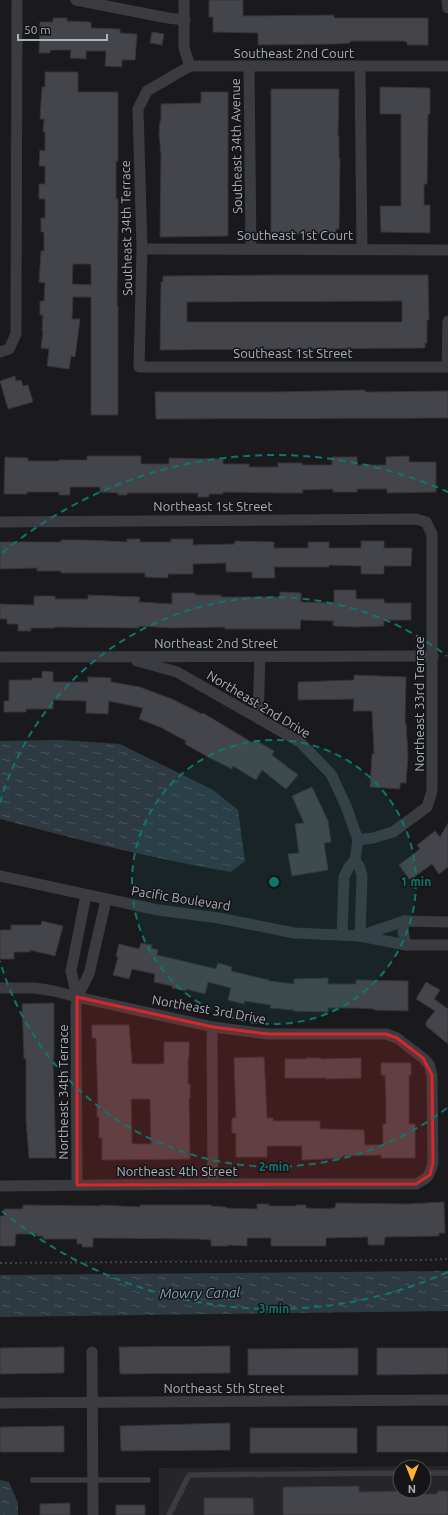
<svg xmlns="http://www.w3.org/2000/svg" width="448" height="1515" font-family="Ubuntu,sans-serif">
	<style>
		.built { fill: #26262a; fill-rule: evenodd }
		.water { fill: url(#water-ripples) }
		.building { fill: #44454a; stroke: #343439; fill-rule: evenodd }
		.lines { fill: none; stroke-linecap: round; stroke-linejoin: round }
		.path { stroke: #404349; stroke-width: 2; stroke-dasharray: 2 3; stroke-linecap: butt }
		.service { stroke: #3a3c42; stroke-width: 5.5 }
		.minor { stroke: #3a3c42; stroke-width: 11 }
		.marked { fill: #d62828; fill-opacity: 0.2; stroke: #d62828; stroke-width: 3; stroke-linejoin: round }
		.ring { fill: none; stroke: #0f766e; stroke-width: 2; stroke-dasharray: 7 5 }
		.labels { text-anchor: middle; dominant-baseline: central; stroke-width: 3; stroke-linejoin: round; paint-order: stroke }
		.street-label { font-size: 13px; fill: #abb1bd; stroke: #151518 }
		.water-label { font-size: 14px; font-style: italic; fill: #81a0ba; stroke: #151518 }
		.centre { fill: #0f766e; stroke: #151518; stroke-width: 2 }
		.ring-label { font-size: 12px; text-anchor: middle; font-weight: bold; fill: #0f766e; stroke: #151518; stroke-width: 3; stroke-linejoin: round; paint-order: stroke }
	</style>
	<defs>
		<pattern id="water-ripples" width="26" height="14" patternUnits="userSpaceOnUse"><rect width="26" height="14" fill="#2e3a42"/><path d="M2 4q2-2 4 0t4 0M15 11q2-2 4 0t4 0" fill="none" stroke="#4a545b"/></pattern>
	</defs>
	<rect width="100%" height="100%" fill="#1a1a1c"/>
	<path class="built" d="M448,1466V1515H159V1468ZM400,1467H424V1491H400Z"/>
	<g class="water">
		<path d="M61,740L120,744L213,790L238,810L245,861L231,872C153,859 76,839 0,819V741Z"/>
		<path d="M448,1271V1311L0,1317V1275Z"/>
		<path d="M0,1480L9,1482L18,1503V1515H0Z"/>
	</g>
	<g class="building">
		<path d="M209,0H243V16L334,15V18H428V45H407V42L403,41H350V43L334,44L258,45V33L213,32V17H209Z"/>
		<path d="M53,18H67V21L91,22V28L120,29V33L137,34L135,60H122V67L105,66L106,51H86V59L70,58L71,50H50V53H39L40,22H53Z"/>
		<path d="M152,32L164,34L162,45L150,43Z"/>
		<path d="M45,72H78V92H118V161H116V199H118V222L117,306H118V415H91V297H73L72,319H80L75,357L71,356L69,369L47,366L49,349L41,348L43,331H42L43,315H40V301H44L45,283L39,282L41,251H44V232H41V218H45V199H39V184H45V166H39L40,150L45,151V132H43L44,119H40L42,87H45ZM73,264H91V285L72,284Z"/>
		<path d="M380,87L430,88V114H428L427,184H424V205H430V233L381,232L380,206H401V114H380Z"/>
		<path d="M271,89H339L338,136H339V159H340L339,229H336V234H271Z"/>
		<path d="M201,92H228V236L160,237L161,154L159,134L160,121H161V104L201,103Z"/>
		<path d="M276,275H428L429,320H427V343H425V348L160,350L161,282H163V276ZM402,301V322H187V302Z"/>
		<path d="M15,376L16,381L21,380L23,386L28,385L33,402L8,409L0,381Z"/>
		<path d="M365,390V392H371L448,391V418L156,419L155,392H274Z"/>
		<path d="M87,456H141V464H169V458L223,459V464H249V467H278V463H302V465H332V457H357V465H386V457L409,456V462H436V492L387,493V489H357V492H333V489L302,490L303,493H279L223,492V494H209V497H198V493H127V495H118V493L100,492V487H70V495H59V492H27V494H4L5,457L28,458V461H59V460H87Z"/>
		<path d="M127,539H140V542H171V539H193V545L235,544V541L274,542V548H308V542H329V548H361V541H384V548H412L411,566H384V574H361V566L329,565V567H274L275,578H252V572H226V563L193,564V574H168V578L145,577V573H61V571H37V568L0,569V542H61V540H85L127,542Z"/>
		<path d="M334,590H356V599H384V603H411V620H384V626L355,627L333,626V621L301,620L300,629H225V627L171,628L139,626V628L55,627V628H31V631H18V624H7V619H0V604L34,605V596H55V599H88V595L140,597L139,602L172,604V593H195V595H221V597H280V592L301,593V602L334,603Z"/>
		<path d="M42,671L53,672V682H88V677L111,678V682L140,687L172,699L202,714L203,713L253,743L255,740L274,751L272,755L298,775L286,789L262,770L256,780L233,766L232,769L208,757L185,744L186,741L160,727L139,719L143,708L109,701L108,714L86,713V701L53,700V709H26V712H4V701H9V680H32V678H42Z"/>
		<path d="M354,675L406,677L405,723H406L408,756L406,783H400V789L370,787L372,754H374L372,711H353L354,699L298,700V682L354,680Z"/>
		<path d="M312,787L328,821L331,842L324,843L328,870L292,876L288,854L299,853L295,824L304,823L292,796Z"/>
		<path d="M448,823V867L439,874L432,864L410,880L399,865L420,849L417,845L435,831L440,837Z"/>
		<path d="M42,921L63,926L55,956L30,950V952H14V959H0V930H11V925H41Z"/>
		<path d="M141,943L152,945L151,948L158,950L157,955L216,969L218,963L232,967L231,971L251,976L269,980V981L294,984V979L328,978V984H356V980L408,981V1011L374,1010V1009L356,1008H328V1012L294,1011V1010L270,1008L271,1005L245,1001L244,1004L228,1000L231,988L208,982L205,994L186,989V991L172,988V986L154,982L155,974L132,969L129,979L113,975L118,957L116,956L119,944L139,949Z"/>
		<path d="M426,982L440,990L434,999L448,1009V1044L426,1026V1022L435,1011L416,999Z"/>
		<path d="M54,1003V1059H53L56,1158H29L26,1120V1059H24L22,1004Z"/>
		<path d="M92,1025H129L132,1064H164V1042H189V1057H188V1084H190V1098H189L190,1159L102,1160V1138H99V1117H97V1106H98L96,1038H92ZM131,1099H150L151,1144H132Z"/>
		<path d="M264,1057L267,1118H273V1121H320V1129L364,1130L365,1145H383V1124H386V1099L385,1075H381V1063H411V1075H409V1124H415V1158H381V1155L342,1156V1158L302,1160V1146H267V1157H236V1133H232V1118H236L234,1058Z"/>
		<path d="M306,1058H321V1059L361,1058V1078L326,1079V1078H285V1059H306Z"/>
		<path d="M444,1202L445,1233H439V1236L385,1237L384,1245H368V1237L326,1238V1246H271V1238H247V1246L228,1245V1246H211V1240L198,1239L93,1238V1247H82V1244H77V1239H43V1236H37V1234H16L15,1246H0V1216H4V1209H23V1205L100,1206V1205L140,1207V1205H211V1206L226,1207V1208L253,1209H257V1204H269V1206H296V1205H306V1208L331,1209V1208H335L336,1203L408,1204Z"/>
		<path d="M230,1346V1373L120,1374L119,1347Z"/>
		<path d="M64,1347V1373L0,1374V1348Z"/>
		<path d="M358,1348V1375H248V1349Z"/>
		<path d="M377,1348H448V1374L377,1375Z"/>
		<path d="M230,1423V1450L121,1451L120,1426Z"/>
		<path d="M64,1426V1452H0V1427Z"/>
		<rect x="377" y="1426" width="71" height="26"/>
		<rect x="250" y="1428" width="107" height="25"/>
		<path d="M359,1486V1492L405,1491V1494H437V1491H448V1515H283V1487Z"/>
		<path d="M204,1498H253L254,1515H204Z"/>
		<path d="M70,1503V1515H40V1504Z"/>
		<rect x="116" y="1505" width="29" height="10"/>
	</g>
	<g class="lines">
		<path class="path" d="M0,1263L420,1260L448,1259"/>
		<g class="service">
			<path d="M424,1473H448"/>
			<path d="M33,1480H148"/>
			<path d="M169,1515L189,1475L400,1473"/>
		</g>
		<g class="minor">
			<path d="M76,0L168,18L185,20"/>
			<path d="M184,0V48L190,66"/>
			<path d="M447,0L448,8"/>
			<path d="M249,66L251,249"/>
			<path d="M448,66H190L147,91L138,109L142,249L139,367H447L448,321"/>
			<path d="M360,67L362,249"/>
			<path d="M142,249L448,250"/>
			<path d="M0,352L9,349L16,334L17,0"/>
			<path d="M0,522L416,519L426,522L432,534V791L427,807L393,832L373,838L358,840"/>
			<path d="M0,657L433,656"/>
			<path d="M137,661L177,672L300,742L331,774L346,806L358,840L355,860L349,867L344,877L342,935"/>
			<path d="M258,718L260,657"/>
			<path d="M355,860L360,868L362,876L360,936"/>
			<path d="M0,876L158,910L219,918L294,933L360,936L406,945H448"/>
			<path d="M404,921L403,931L406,945"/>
			<path d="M360,936L404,921L448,922"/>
			<path d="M0,988H35L54,991L77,997L213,1027L268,1034H386L397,1038L423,1058L429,1064L432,1075L433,1163C429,1177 428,1178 416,1184H213L0,1186"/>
			<path d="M77,997L71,971L86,895"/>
			<path d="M213,1184L212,1039L213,1027"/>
			<path d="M77,1185L76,1008L77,997L89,974L106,900"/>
			<path d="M92,1352L93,1515"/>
			<path d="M0,1403L448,1400"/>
		</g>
	</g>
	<path class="marked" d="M77,997L213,1027L268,1034H386L397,1038L423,1058L432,1075L433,1163L430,1175L416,1184L77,1185Z"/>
	<circle cx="274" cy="882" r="142" fill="#0f766e" fill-opacity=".12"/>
	<g class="ring">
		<circle cx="274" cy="882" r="142"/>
		<path d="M447 1108A285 285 0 0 1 0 961M0 803A285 285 0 0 1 447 656"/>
		<path d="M448 1272A427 427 0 0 1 2 1211M2 553A427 427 0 0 1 448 492"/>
	</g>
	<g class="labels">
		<g class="street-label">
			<text x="294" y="53">Southeast 2nd Court</text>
			<text transform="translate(236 146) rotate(-91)">Southeast 34th Avenue</text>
			<text transform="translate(126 228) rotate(-91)">Southeast 34th Terrace</text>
			<text x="295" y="235">Southeast 1st Court</text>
			<text x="293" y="353">Southeast 1st Street</text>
			<text x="213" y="506">Northeast 1st Street</text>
			<text x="216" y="643">Northeast 2nd Street</text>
			<text transform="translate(259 704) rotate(31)">Northeast 2nd Drive</text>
			<text transform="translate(419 704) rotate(-90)">Northeast 33rd Terrace</text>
			<text transform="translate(181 898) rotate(9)">Pacific Boulevard</text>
			<text transform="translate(209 1009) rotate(10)">Northeast 3rd Drive</text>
			<text transform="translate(63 1092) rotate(-90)">Northeast 34th Terrace</text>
			<text x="177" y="1171">Northeast 4th Street</text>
			<text x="224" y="1388">Northeast 5th Street</text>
		</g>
		<g class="water-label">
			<text transform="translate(200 1293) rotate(-1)">Mowry Canal</text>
		</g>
	</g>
	<circle cx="274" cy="882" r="6" class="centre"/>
	<g class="ring-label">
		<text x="416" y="886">1 min</text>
		<text x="274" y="1171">2 min</text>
		<text x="274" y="1313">3 min</text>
	</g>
	<g transform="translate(412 1479) rotate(180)"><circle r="19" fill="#151518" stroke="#51535a"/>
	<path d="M0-3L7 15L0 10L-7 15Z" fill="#ffb42f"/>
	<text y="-6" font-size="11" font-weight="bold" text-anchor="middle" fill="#abb1bd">N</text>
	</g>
	<path d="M18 34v6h89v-6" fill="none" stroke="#abb1bd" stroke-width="2"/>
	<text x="24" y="34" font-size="12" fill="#abb1bd" stroke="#151518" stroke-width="3" paint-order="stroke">50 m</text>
</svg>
